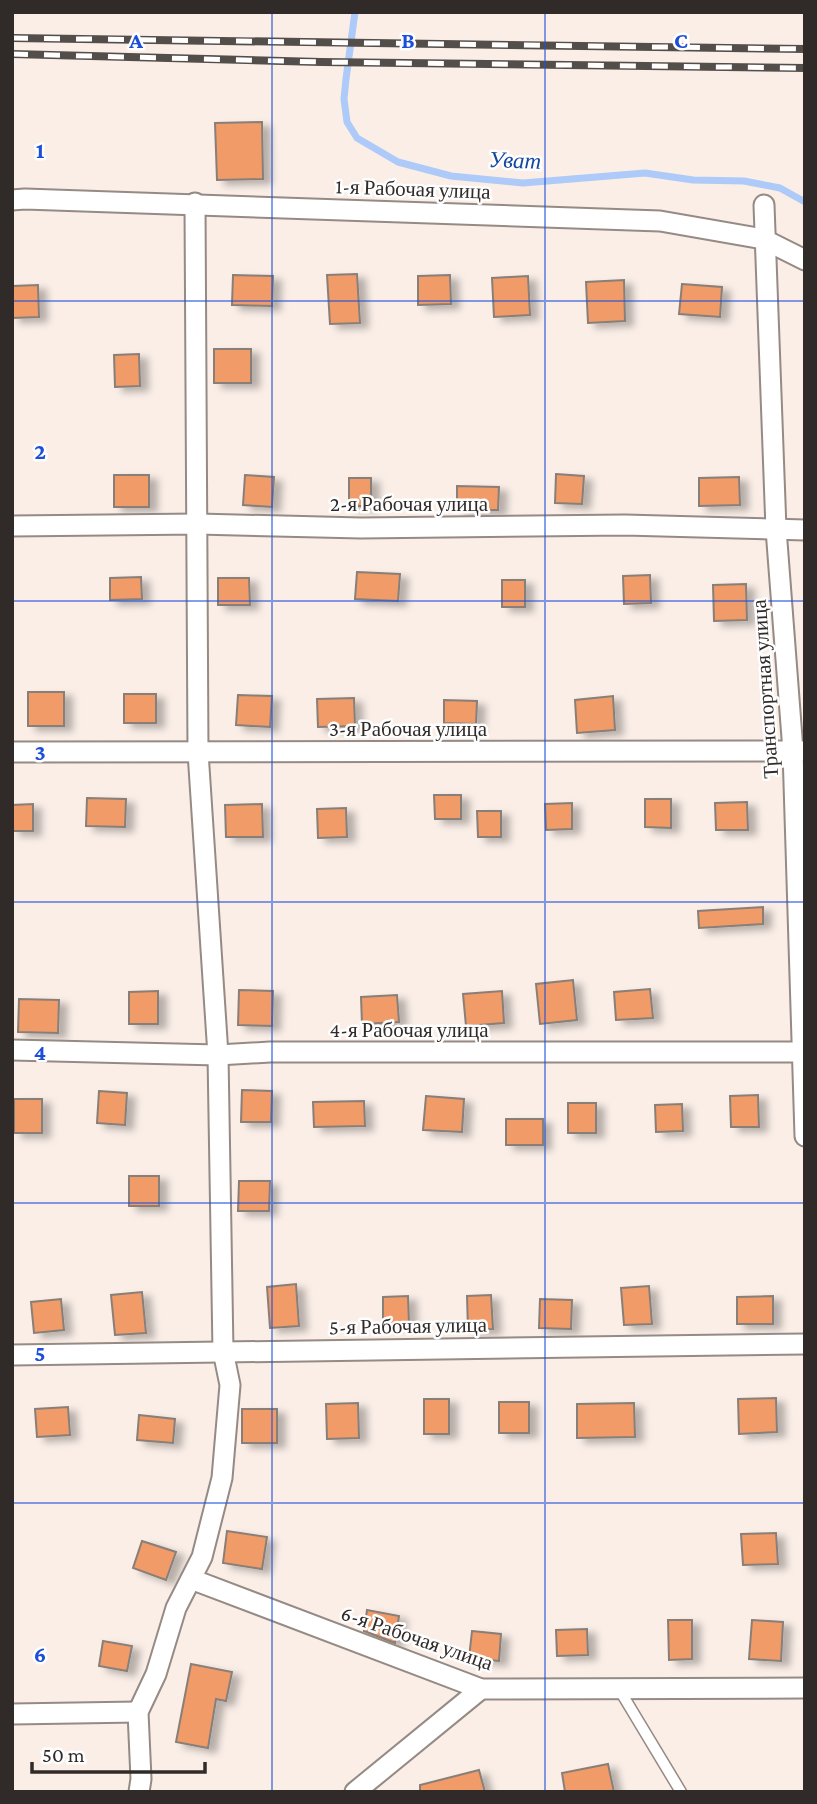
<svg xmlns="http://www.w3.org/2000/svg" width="817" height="1804" font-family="'Crimson Pro',serif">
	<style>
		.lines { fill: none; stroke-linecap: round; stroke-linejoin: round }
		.stream { stroke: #adcaf8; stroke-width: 7 }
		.building { fill: #f09b68; stroke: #897f79; stroke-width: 2; filter: url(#shadow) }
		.service-casing { stroke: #958a84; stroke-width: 13 }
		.minor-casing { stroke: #958a84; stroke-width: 23 }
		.service { stroke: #fff; stroke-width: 10 }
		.minor { stroke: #fff; stroke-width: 19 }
		.rail-casing { stroke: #544e4b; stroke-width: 8 }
		.rail { stroke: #fefefe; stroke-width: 5; stroke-dasharray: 16; stroke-linecap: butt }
		.grid { fill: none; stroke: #1d4ed8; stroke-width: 2; stroke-opacity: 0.55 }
		.labels { text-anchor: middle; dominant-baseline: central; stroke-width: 5; stroke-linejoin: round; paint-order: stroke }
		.street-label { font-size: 21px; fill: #302b29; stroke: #fefefe }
		.water-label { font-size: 23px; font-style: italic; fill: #12489e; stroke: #fefefe }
		.grid-label { font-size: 23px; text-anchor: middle; font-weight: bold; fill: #1d4ed8; stroke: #fefefe; stroke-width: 5; stroke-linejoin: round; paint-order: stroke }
	</style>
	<defs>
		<filter id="shadow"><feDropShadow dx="8" dy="4.5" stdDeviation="3.5" flood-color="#0004"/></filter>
	</defs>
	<rect width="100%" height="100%" fill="#faeee7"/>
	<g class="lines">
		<path class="stream" d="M355,12L346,79L344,99L347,122L357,138L398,162L451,176L523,183L645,173L693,180L744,181L780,188L805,202"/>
	</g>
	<g class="building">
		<path d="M262,122L263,179L217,180L215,123Z"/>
		<path d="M357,274L360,323L330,324L327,275Z"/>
		<path d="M233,275L273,276L272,306L232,305Z"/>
		<path d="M450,275L451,304L418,305V276Z"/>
		<path d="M528,276L530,315L494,317L492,278Z"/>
		<path d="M624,280L625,321L588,323L586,282Z"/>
		<path d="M682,284L722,287L720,317L679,314Z"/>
		<path d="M38,285L39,317L12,318V286Z"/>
		<rect x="214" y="349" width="37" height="34"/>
		<path d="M139,354L140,386L115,387L114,355Z"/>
		<path d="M556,474L584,476L582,504L555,503Z"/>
		<rect x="114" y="475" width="35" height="32"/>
		<path d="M245,475L274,477L272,507L243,505Z"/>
		<path d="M739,477L740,505L699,506V478Z"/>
		<rect x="349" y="478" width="22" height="28"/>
		<path d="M457,486L499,487L498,510H457Z"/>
		<path d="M357,572L400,574L398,601L355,599Z"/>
		<path d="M650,575L651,603L624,604L623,576Z"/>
		<path d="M141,577L142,599L110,600V578Z"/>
		<path d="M218,578H249L250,605H218Z"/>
		<rect x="502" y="580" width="23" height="27"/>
		<path d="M746,584L747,620L714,621L713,585Z"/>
		<rect x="28" y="692" width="36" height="34"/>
		<rect x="124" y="694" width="32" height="29"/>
		<path d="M238,695L272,696L270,727L236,725Z"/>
		<path d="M613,696L615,730L577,733L575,700Z"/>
		<path d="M354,698L355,726L318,727L317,699Z"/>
		<path d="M444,700L477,701L476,724L444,723Z"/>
		<path d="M434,795H461V819H435Z"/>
		<path d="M87,798L126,799L125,827L86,826Z"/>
		<path d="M645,799H671V828L645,827Z"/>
		<path d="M747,802L748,830H716L715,803Z"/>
		<path d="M572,803V829L546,830L545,804Z"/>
		<path d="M33,804V831H12V805Z"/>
		<path d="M262,804L263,837H226L225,805Z"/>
		<path d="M346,808L347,837L318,838L317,809Z"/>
		<path d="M477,811H501V837H478Z"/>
		<path d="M763,907V924L699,928L698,911Z"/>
		<path d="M573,980L577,1020L540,1024L536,984Z"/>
		<path d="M650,989L653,1018L616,1020L614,992Z"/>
		<path d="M239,990L273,991L272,1026L238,1025Z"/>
		<path d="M158,991V1024H129V992Z"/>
		<path d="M502,991L504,1023L466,1026L463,994Z"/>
		<path d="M397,995L399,1022L362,1024L361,997Z"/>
		<path d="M19,999L59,1000L58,1033L18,1032Z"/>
		<path d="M242,1090L272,1091L271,1122H241Z"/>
		<path d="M99,1091L127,1093L125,1125L97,1123Z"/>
		<path d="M758,1095L759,1127H731L730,1096Z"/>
		<path d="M426,1096L464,1099L462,1132L423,1130Z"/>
		<rect x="14" y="1099" width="28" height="34"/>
		<path d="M364,1101L365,1126L314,1127L313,1102Z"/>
		<rect x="568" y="1103" width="28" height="30"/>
		<path d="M682,1104L683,1131L656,1132L655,1105Z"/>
		<rect x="506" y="1119" width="37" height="26"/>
		<rect x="129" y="1176" width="30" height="30"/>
		<path d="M239,1181H270L269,1211H238Z"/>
		<path d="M296,1284L299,1326L270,1328L267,1287Z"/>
		<path d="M649,1286L652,1324L624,1325L621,1288Z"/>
		<path d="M142,1292L146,1333L115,1335L111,1295Z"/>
		<path d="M491,1295L493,1329L468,1330L467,1296Z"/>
		<path d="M408,1296L409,1324H383V1297Z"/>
		<path d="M773,1296V1324H737V1297Z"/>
		<path d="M61,1299L64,1330L34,1333L31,1302Z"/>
		<path d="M540,1299L572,1300L571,1329L539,1328Z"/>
		<path d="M776,1398L777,1432L739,1434L738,1399Z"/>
		<rect x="424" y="1399" width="25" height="35"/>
		<rect x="499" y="1402" width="30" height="31"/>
		<path d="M358,1403L359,1438L327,1439L326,1404Z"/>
		<path d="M634,1403L635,1437L577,1438V1404Z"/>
		<path d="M68,1407L70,1435L37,1437L35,1409Z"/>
		<rect x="242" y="1409" width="35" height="34"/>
		<path d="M139,1415L175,1419L173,1443L137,1440Z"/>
		<path d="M227,1531L267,1537L262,1569L223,1563Z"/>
		<path d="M776,1533L778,1564L743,1565L741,1534Z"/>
		<path d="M142,1541L176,1552L166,1580L133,1568Z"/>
		<path d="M367,1610L399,1616L395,1643L364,1631Z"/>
		<path d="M668,1620H692V1659L669,1660Z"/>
		<path d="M752,1620L783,1622L781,1661L749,1659Z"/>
		<path d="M587,1629L588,1655L557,1656L556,1630Z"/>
		<path d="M472,1631L501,1634L499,1661L469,1658Z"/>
		<path d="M103,1641L132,1646L127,1671L99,1666Z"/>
		<path d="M191,1664L232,1672L226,1701L216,1699L208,1748L176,1742Z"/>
		<path d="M608,1764L614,1792H565L562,1773Z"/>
		<path d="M479,1770L485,1792H420V1785Z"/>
	</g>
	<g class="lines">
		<g class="service-casing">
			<path id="service" d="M619,1689L681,1792"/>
		</g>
		<g class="minor-casing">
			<g id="minor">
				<path d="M12,200L25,199L660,221L763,239L805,260"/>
				<path d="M764,205L776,529L793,751L805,1136"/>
				<path d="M12,526L198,524L361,528L625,525L805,530"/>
				<path d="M12,752L805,751"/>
				<path d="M12,1050L218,1055L270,1052H805"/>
				<path d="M12,1355L805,1344"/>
				<path d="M191,1579L481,1689L805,1688"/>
				<path d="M12,1714L138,1712"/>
				<path d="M139,1792L141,1779L138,1712L156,1674L176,1608L202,1557L222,1478L230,1385L223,1351L218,1055L198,752L195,203"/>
				<path d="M355,1792L481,1689"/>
			</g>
		</g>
		<use href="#service" class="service"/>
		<use href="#minor" class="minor"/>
		<g class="rail-casing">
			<g id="rail">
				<path d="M12,38L805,49"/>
				<path d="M12,54L321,62L805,68"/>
			</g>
		</g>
		<use href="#rail" class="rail"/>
	</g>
	<path class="grid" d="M272,12V1792M545,12V1792M12,301H805M12,601H805M12,902H805M12,1203H805M12,1503H805"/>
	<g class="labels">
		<g class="street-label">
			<text transform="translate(413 189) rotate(2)">1-я Рабочая улица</text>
			<text x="409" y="504">2-я Рабочая улица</text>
			<text transform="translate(765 689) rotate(-94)">Транспортная улица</text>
			<text x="408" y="729">3-я Рабочая улица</text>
			<text x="409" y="1030">4-я Рабочая улица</text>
			<text transform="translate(408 1326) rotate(-1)">5-я Рабочая улица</text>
			<text transform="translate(417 1638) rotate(19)">6-я Рабочая улица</text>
		</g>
		<g class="water-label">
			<text transform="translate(515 160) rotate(2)">Уват</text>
		</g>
	</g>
	<g class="grid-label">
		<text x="136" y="48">A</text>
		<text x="408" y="48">B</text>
		<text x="681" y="48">C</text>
		<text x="40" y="158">1</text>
		<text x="40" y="459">2</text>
		<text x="40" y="760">3</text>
		<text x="40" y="1060">4</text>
		<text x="40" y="1361">5</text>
		<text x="40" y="1662">6</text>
	</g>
	<rect width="817" height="1804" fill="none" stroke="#302b29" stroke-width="28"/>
	<path d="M32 1762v10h173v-10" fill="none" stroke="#302b29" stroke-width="3.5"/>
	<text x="42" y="1762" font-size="21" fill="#302b29" stroke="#fefefe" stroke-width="5" paint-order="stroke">50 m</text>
</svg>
